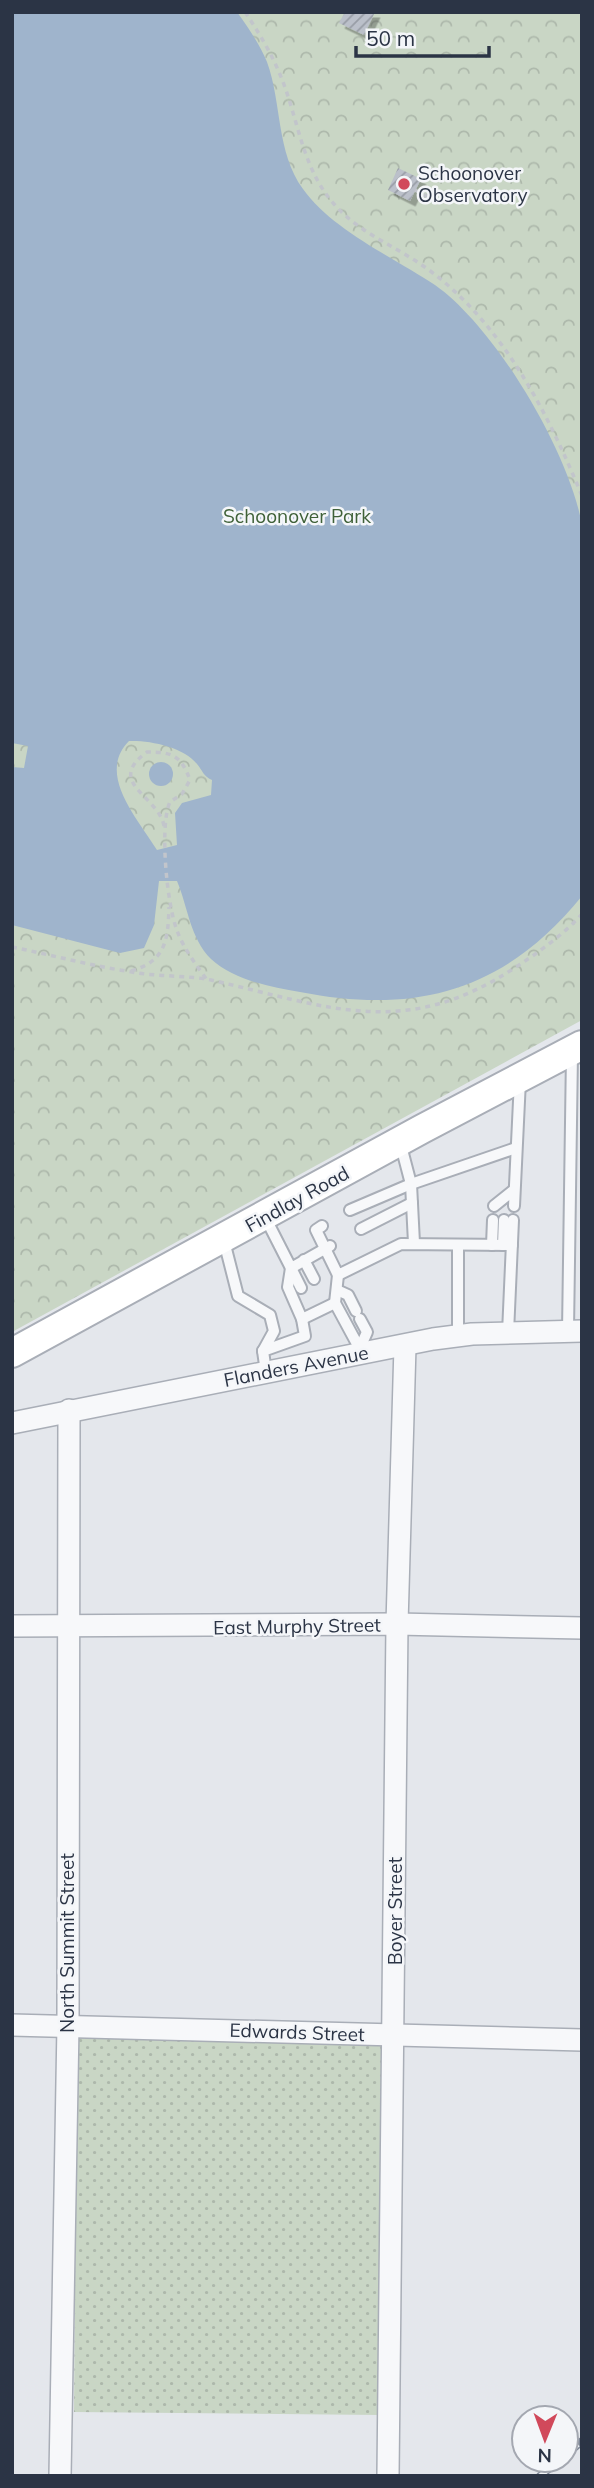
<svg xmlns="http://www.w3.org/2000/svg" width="594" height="2488" font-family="Mulish,sans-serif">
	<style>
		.grass { fill: url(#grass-dots) }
		.park { fill: url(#park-crowns) }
		.water { fill: #9fb4cc; fill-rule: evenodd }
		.building { fill: url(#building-hatch); filter: url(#shadow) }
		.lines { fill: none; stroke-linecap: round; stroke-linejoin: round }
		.service-casing { stroke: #a9aeb7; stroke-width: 14 }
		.minor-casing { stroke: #a9aeb7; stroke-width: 24 }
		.secondary-casing { stroke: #a9aeb7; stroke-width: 32 }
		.path { stroke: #c2c5cb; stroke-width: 3.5; stroke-dasharray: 5 5; stroke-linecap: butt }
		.service { stroke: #f7f8fa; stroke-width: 10 }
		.minor { stroke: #f7f8fa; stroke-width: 21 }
		.secondary { stroke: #fff; stroke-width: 28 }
		.rail-casing { stroke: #7d8696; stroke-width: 8 }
		.rail { stroke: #f4f6f9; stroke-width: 5; stroke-dasharray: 16; stroke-linecap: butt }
		.poi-dot { fill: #d1495b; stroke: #f4f6f9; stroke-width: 2.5 }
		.labels { text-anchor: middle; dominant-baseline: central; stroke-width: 5; stroke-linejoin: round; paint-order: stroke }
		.poi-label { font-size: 19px; fill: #2b3445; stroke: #f4f6f9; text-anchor: start }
		.park-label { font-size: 19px; fill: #3f6138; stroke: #f4f6f9 }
		.street-label { font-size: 19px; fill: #2b3445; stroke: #f4f6f9 }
	</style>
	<defs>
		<pattern id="grass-dots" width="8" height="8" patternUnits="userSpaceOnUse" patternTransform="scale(1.75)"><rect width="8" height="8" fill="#c9d6c5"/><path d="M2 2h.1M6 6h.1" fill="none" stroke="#adb8ab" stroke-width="1.8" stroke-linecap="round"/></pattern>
		<pattern id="park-crowns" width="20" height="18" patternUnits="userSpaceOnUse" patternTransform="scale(1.75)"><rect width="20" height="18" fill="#c9d6c5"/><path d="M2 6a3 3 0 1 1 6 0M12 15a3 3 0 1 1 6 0" fill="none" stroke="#adb8ab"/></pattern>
		<pattern id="building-hatch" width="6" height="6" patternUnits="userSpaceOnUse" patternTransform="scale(1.75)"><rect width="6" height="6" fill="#bbc0ca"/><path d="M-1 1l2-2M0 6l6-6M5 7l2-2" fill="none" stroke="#989da6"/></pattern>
		<filter id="shadow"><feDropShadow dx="5.5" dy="5.5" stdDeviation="0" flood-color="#0004"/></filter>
	</defs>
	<rect width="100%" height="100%" fill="#e4e7ec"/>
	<path class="grass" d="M77,2038L384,2041L381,2415L74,2412Z"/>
	<path class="park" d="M12,12H582V1020L12,1332Z"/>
	<g class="water">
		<path d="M12,12H237C248,27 260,45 267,62C282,103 276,152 303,189C331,229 394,258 435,285C496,328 569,452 582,525V896C505,991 417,1015 300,992C270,987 234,980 211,959C190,938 188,907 177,881H159L154,925L144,948L120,953L12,925V767L24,768L28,746L12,743ZM129,741C149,740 184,747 197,764C203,771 203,776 212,780L211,795L182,803L175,813L177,845L157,850C138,819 96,774 129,741Z"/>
		<circle cx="161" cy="774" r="12"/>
	</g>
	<g class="building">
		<path d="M345,12H375L364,35L339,23Z"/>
		<path d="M398,168L421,179L410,201L388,190Z"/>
	</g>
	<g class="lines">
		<g class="service-casing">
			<g id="service">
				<path d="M400,1142L411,1184L414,1243"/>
				<path d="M494,1206L514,1190"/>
				<path d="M514,1206L520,1080"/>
				<path d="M350,1210L411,1184L516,1148"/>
				<path d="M265,1217L291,1268L330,1246"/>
				<path d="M322,1226L316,1230L338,1275L401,1244L512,1245"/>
				<path d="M361,1229L412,1203"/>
				<path d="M224,1241L238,1296L270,1315L274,1331L263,1351"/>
				<path d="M458,1245V1336"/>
				<path d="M492,1245L493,1220"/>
				<path d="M503,1245L504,1220"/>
				<path d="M304,1260L314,1279"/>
				<path d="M291,1268L288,1287L302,1319L335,1303"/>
				<path d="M291,1268L301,1288"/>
				<path d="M338,1275L335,1303L362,1353"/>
				<path d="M337,1290L348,1295L356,1311"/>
				<path d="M568,1331L572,1053"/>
				<path d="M508,1333L513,1220"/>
				<path d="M360,1348L367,1332L360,1319"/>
				<path d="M266,1372L263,1351L305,1336L302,1319"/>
			</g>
		</g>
		<g class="minor-casing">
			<g id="minor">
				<path d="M12,1423L433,1339L472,1334L582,1331"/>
				<path d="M12,1626L397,1624L582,1628"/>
				<path d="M12,2025L582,2040"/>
				<path d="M60,2476L68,2025L69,1410"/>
				<path d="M388,2476L397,1624L405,1346"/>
			</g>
		</g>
		<g class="secondary-casing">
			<path id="secondary" d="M12,1353L422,1129L582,1045"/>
		</g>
		<g class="path">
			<path d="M245,12C260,34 274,58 283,82C299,124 303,169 334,204C360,234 398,247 429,270C503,325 548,413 582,496"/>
			<path d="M415,190L434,200"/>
			<path d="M164,826C159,796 104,783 147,752C172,752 181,755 190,780L182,794L170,802C159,825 167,908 178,933C184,949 197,966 207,980"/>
			<path d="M12,947C52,955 92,966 132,972C158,977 186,975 211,980C330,1007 404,1041 516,967C539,952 563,935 582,914"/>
			<path d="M131,971C166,961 168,940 169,907"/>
		</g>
		<use href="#service" class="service"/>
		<use href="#minor" class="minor"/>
		<use href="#secondary" class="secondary"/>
		<g class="rail-casing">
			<g id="rail">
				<path d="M566,2455L582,2441"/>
				<path d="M540,2476L560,2460"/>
			</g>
		</g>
		<use href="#rail" class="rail"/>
	</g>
	<circle class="poi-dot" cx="404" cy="184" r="7"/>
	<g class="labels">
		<g class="poi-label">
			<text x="418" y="173">Schoonover<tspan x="418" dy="22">Observatory</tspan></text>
		</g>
		<g class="park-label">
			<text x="297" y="516">Schoonover Park</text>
		</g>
		<g class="street-label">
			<text transform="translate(297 1199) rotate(-29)">Findlay Road</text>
			<text transform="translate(296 1366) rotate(-11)">Flanders Avenue</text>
			<text transform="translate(297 1626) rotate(-1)">East Murphy Street</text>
			<text transform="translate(395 1911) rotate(-90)">Boyer Street</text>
			<text transform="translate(67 1943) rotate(-90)">North Summit Street</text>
			<text transform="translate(297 2032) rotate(2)">Edwards Street</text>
		</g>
	</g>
	<rect width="594" height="2488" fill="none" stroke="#2b3445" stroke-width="28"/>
	<g transform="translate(545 2439) rotate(181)"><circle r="33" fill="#f4f6f9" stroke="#a4a8b1" stroke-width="2"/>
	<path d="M0-5L12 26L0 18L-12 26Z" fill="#d1495b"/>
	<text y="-10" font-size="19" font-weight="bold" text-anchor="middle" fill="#2b3445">N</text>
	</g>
	<path d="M356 46v10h133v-10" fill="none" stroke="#2b3445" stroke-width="3.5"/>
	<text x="366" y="46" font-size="21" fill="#2b3445" stroke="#f4f6f9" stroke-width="5" paint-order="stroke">50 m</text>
</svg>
